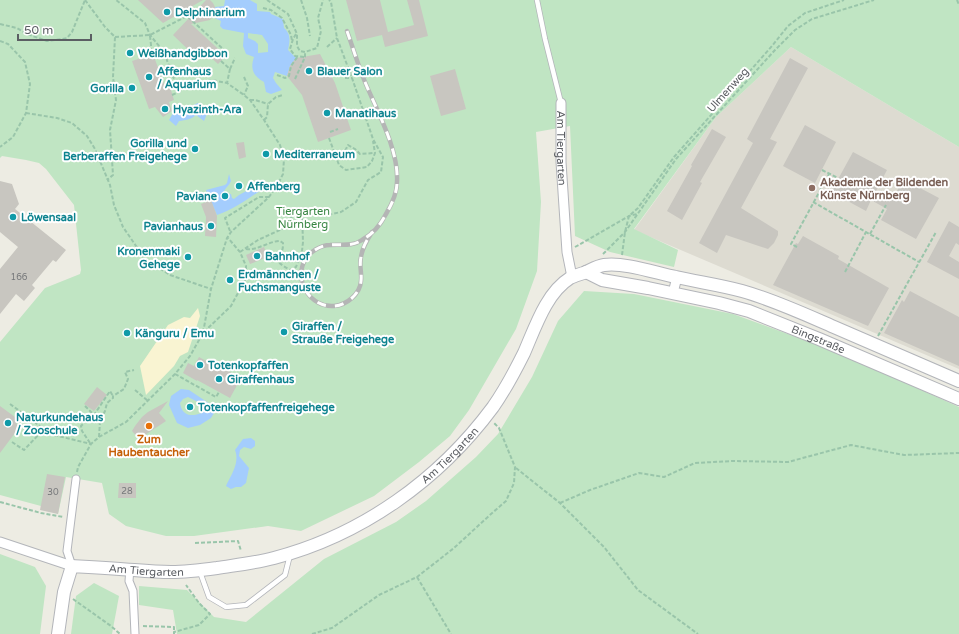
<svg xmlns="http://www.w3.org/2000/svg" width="959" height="634" font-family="'Varela Round',sans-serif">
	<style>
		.education { fill: #dddbd1 }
		.green { fill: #c0e5c3 }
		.sand { fill: #f9f4d2 }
		.water { fill: #a4cdfd; fill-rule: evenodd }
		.building { fill: #c8c6c0 }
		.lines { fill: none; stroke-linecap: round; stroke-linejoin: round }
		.service-casing { stroke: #b3b5ba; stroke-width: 6 }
		.pedestrian-casing { stroke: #b3b5ba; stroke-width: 9 }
		.minor-casing { stroke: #b3b5ba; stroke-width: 11 }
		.tertiary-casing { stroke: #b3b5ba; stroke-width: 14 }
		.path { stroke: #99c5aa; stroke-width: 2; stroke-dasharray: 4 2; stroke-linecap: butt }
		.service { stroke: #fff; stroke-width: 4.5 }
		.pedestrian { stroke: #fff; stroke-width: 7 }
		.minor { stroke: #fff; stroke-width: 9 }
		.tertiary { stroke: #fff; stroke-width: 12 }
		.rail-casing { stroke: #b4b5b5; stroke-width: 4.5 }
		.rail { stroke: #fff; stroke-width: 3; stroke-dasharray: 9; stroke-linecap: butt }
		.culture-dot { fill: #0f9aa8; stroke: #fff; stroke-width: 1.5 }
		.education-dot { fill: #8d6e63; stroke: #fff; stroke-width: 1.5 }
		.food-dot { fill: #e8710a; stroke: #fff; stroke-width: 1.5 }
		.labels { text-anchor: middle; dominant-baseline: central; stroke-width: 4; stroke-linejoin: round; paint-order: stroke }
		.number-label { font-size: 9px; fill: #76787a }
		.culture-label { font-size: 11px; font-weight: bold; fill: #0d838f; stroke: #fff; text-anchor: start }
		.street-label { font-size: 11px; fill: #5b5e63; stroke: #fff }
		.education-label { font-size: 11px; font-weight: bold; fill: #785e54; stroke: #fff; text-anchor: start }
		.park-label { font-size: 11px; fill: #388643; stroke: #fff }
		.food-label { font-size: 11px; font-weight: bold; fill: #c56008; stroke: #fff }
	</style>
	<rect width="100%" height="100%" fill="#edece3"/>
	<path class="education" d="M791,47L959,147V369L634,230L716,117Z"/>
	<g class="green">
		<path d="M0,0H959V147L791,47L716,117L634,229L678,250L674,267L610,252L575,236L570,126L536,132L541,202L537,271L516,329L469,410L450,436L419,462L374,496L301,531L268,526L194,536H166L126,526L109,514L102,483L66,477L58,514L41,506L0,495V342L45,288L80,274L81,270L74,205L46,169L39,163L26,160L2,156L0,158Z"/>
		<path d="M584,291L634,294L733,314L837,352L959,407V634H177L173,610L139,605V586L187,590L214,617L246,622L324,559L396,522L426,501L476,457L498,434L532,377L558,321Z"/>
		<path d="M0,554L35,567L46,586L40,634H0Z"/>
		<path d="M94,583L119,596L112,634H71L76,596Z"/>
	</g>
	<path class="sand" d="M198,308L200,316L188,352L180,356L174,366L146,395L140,366L168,325L184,317L190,318Z"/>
	<g class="water">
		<path d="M225,0H250L257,4V11L270,12L271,14L283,19L284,28C291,34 290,41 288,50L296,58L290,66L287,76L275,72L273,78L276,83L282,90L271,94L266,92L264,82C253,76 250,69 254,57L246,54L243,46L244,33L223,29L220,26L221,21L213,17L215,14L222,18L226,17L224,9L216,10L215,7L224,6ZM248,33L262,35L268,44V52L258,53V44L255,41L248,38Z"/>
		<path d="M198,103L204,108L207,114L204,121L196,115C190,120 186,120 179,121L176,126L169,120L173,113L182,110L186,112L188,111L189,107Z"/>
		<path d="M229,174L231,181C229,186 224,189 224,192L225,194H231L232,198L234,199L239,195L250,189L254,181L260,191C246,200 233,210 217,215L206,190L225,185L227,183Z"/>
		<path d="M181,389L189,390L210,404L217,408L211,418L200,425L188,428L177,423L169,405L171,396ZM188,397L198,402L203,408L202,413C191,417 182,416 180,403L183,399Z"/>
		<path d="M251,438L255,441V446L251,449L244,447L240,450L239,456L249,468L246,483L241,487H236L231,489L226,486C231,475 240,463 235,450L243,439Z"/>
	</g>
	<g class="building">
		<path d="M138,0H203L163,23Z"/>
		<path d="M206,0H210L213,3L215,7V14L210,20L191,24L226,56L218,64L205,52L198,59L173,35Z"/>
		<path d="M346,0H380L388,32L414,25L407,0H419L428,36L385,47L382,35L357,41Z"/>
		<path d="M153,54L166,89L170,87L174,100L169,102L172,111L163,117L155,107L149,109L132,61Z"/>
		<path d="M320,54L335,83L351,130L318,142L302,95L287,76L290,66L296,58Z"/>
		<path d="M790,58L808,68L770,139L777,142L741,208L778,231V235L774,243L768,249L726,235L717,253L699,243L753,143L747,139Z"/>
		<path d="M455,69L466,109L441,116L430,76Z"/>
		<path d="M805,125L836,142L815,183L783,166Z"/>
		<path d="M712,129L726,137L700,182L702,183L682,220L667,211L692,166L691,165Z"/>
		<path d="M244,142L246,157L239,159L236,143Z"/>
		<path d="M853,152L887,170L876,191L893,199L903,179L939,198L916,239L881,220L887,209L871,200L866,211L831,192Z"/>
		<path d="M0,181L12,184L19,204L15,209L66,250L56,262L53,260L32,285L35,288L24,301L16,294L0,314V269L18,247L0,232Z"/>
		<path d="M211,200L217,216L216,237L205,236L206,217L201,204Z"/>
		<path d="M949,221L959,227V245L956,243L949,256L959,262V279L927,262Z"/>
		<path d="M803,236L839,256L838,259L889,288L868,326L773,285L796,243L798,244Z"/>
		<path d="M264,247L268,257L250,264L246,255Z"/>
		<path d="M910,291L959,317V366L884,333L902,300L904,302Z"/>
		<path d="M199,357L208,362L209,360L241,378L230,398L197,380V381L183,373L188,363L194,366Z"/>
		<path d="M97,387L107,395L94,411L84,404Z"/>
		<path d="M168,401L159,413L166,421L139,439L132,431L135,426L142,417L148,412Z"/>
		<path d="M0,406L15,417L18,429L0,453Z"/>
		<path d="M47,474L65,477L58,514L40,510Z"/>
		<path d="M119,483H136V498H118Z"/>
	</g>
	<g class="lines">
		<g class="service-casing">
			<g id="service">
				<path d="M537,0L545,39L561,103"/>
				<path d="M200,572L209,597L226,607L246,605L285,575L290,555"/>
			</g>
		</g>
		<g class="pedestrian-casing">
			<g id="pedestrian">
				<path d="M72,566L67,551L76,479"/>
				<path d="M130,569L129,581L133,591L135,634"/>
			</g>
		</g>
		<g class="minor-casing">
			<g id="minor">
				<path id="s1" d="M561,103V162L567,252L572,277"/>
				<path d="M673,293L677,277"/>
				<path d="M0,542L72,566"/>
			</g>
		</g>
		<g class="tertiary-casing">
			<g id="tertiary">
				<path id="s2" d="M586,272L602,280L648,288L719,303L749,311L819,339L959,399"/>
				<path id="s3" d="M58,634L64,592L72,566C92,567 113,568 134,570C146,571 159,572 171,572C186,572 202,570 217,568C236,565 255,563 274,558C362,535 439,480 493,407C505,390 515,371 524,353C535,328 546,293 570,278C575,276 579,274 584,273C591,270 597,266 604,265C624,262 656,273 676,277C698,282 720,285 742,291C774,300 804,314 834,327C876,345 917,363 959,381"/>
			</g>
		</g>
		<g class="path">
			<path d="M85,0L105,27L115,37L113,77L116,100L110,130L113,175L107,180"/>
			<path d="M267,0L288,14L297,34V46L300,51L305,52L317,48L321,31L318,18L323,0"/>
			<path d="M301,0L307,18L310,36"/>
			<path d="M957,0L959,5"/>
			<path d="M263,8L271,10L282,18L291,35L292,41"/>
			<path d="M0,24L17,28L27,34L47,41L62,39L67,38L72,32L85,0"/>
			<path d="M296,34L293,39L290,49L295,56L305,57"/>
			<path d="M150,36L151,45V55"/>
			<path d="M115,37L150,35L187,16L224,50"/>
			<path d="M0,41L8,44L25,62L30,84L26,113L13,137L0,147"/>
			<path d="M327,47L337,38"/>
			<path d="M221,61L230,69L227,83"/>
			<path d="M230,69L235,58"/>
			<path d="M277,75L285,78L289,76L291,66L298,56"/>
			<path d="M244,77L248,86L244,95"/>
			<path d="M345,78H352"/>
			<path d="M295,79L305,57V52"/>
			<path d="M172,95L179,92L184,87"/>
			<path d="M250,100H255L268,104"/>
			<path d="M26,113L57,118L72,123L87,136L95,149L110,185L114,205L123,227L145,259L170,275L211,289"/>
			<path d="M264,120L267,117L268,104L276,97L283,95"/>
			<path d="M330,132L338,129"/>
			<path d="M329,138L339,165L346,170L367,167L372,161L375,153L373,141"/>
			<path d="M336,158L344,153L348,145L355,149L360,154L374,153"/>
			<path d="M822,170L838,178"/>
			<path d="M813,202L919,262"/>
			<path d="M230,231L225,218L259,197H269"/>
			<path d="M870,234L886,205"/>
			<path d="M575,247L629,216L637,214"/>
			<path d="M797,247L791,244L829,174"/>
			<path d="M246,249C257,251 269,241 280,241L283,243C284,260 267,257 290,270L296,267L302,251L303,242L302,212"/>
			<path d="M240,252L258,240L282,229L294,214L302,212L327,215L341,212L356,202L368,180L381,172L383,157L373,139L352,78L337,38L331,2L329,0"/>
			<path d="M603,254L625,232L676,159L775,50L795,30L812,19L874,0"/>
			<path d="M622,255L625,232L629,216L638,208L674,157L772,46L788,26L805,13L844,0"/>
			<path d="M845,272L866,232"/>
			<path d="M204,332L231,306L246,278V266L240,252L228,238"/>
			<path d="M878,336L936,232"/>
			<path d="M175,374L216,397L219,392"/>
			<path d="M135,390L148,401"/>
			<path d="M10,404L44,429L54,435L91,444"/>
			<path d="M85,406L100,421"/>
			<path d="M99,437L100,421L105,411L107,403L113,398V396L124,389L128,379L125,372L134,370"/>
			<path d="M12,442L24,450L44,429"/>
			<path d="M90,443L82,431L81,426L85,422L94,415L110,391L113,396"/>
			<path d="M516,468L560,503L604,547L638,590L698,634"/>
			<path d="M77,472L78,467L91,444L99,437L126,422L175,374L190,356L203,333L211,289L227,238L231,232L269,197L278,184L283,174L284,159L280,145L264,120L250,100L244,95L227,83L212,80L188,88L184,87L179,85L173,77L164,52L150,35L145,23L116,0"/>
			<path d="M0,502L41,513L63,517"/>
			<path d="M560,503L590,490L639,473L664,477L695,463L733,461L788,462L851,445L904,455L959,453"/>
			<path d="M195,543L238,541L241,551"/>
			<path d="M417,577L451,634"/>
			<path d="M73,599L111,626L120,634"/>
			<path d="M143,626L174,627V632"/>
			<path d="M174,634V632L199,625L210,614L199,603L186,585"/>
			<path d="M312,634L332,628L379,595L417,577L454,548L491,514L506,501L514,483L515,467L499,428L494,423"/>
		</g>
		<use href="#service" class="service"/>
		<use href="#pedestrian" class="pedestrian"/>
		<use href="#minor" class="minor"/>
		<use href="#tertiary" class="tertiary"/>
		<g class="rail-casing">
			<path id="rail" d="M347,31C353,48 358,65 365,82C377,111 399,150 397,182C397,193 392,204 386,214C381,224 373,234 362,240C352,247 341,244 330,245C321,245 309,252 305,260C293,281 311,308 334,306C347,305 360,294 361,281C362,273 359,265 361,257C362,248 367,240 372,232"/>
		</g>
		<use href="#rail" class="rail"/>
	</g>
	<g class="culture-dot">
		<circle cx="167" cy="12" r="4"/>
		<circle cx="130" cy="53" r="4"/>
		<circle cx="309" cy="71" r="4"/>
		<circle cx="149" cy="77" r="4"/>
		<circle cx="132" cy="88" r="4"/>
		<circle cx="165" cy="109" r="4"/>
		<circle cx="327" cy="113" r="4"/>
		<circle cx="195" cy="149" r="4"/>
		<circle cx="266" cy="154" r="4"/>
		<circle cx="239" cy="186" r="4"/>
		<circle cx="225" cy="196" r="4"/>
		<circle cx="13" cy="217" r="4"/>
		<circle cx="211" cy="226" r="4"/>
		<circle cx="257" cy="256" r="4"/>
		<circle cx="188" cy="257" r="4"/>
		<circle cx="230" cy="280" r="4"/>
		<circle cx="284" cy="332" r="4"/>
		<circle cx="127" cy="333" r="4"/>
		<circle cx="200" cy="365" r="4"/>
		<circle cx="219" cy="379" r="4"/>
		<circle cx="190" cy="407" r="4"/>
		<circle cx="8" cy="423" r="4"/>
	</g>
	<circle class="education-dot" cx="812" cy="188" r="4"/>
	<circle class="food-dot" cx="149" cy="426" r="4"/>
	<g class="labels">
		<g class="number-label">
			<text x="19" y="277">166</text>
			<text x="127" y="491">28</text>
			<text x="53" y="492">30</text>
		</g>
		<g class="culture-label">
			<text x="175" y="12">Delphinarium</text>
			<text x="138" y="53">Weißhandgibbon</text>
			<text x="157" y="71">Affenhaus<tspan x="157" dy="13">/ Aquarium</tspan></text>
			<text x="317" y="71">Blauer Salon</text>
			<text x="124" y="88" text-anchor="end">Gorilla</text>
			<text x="173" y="109">Hyazinth-Ara</text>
			<text x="335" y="113">Manatihaus</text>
			<text x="187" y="143" text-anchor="end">Gorilla und<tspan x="187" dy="13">Berberaffen Freigehege</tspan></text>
			<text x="274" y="154">Mediterraneum</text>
			<text x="247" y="186">Affenberg</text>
			<text x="217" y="196" text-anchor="end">Paviane</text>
			<text x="21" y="217">Löwensaal</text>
			<text x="203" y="226" text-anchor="end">Pavianhaus</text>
			<text x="180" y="251" text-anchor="end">Kronenmaki<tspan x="180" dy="13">Gehege</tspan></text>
			<text x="265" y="256">Bahnhof</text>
			<text x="238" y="274">Erdmännchen /<tspan x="238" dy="13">Fuchsmanguste</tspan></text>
			<text x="292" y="326">Giraffen /<tspan x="292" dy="13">Strauße Freigehege</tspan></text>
			<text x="135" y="333">Känguru / Emu</text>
			<text x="208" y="365">Totenkopfaffen</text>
			<text x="227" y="379">Giraffenhaus</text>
			<text x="198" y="407">Totenkopfaffenfreigehege</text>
			<text x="16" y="417">Naturkundehaus<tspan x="16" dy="13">/ Zooschule</tspan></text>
		</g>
		<g class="street-label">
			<text transform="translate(728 90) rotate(-48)">Ulmenweg</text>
			<text stroke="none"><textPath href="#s1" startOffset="45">Am Tiergarten</textPath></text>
			<text stroke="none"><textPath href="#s2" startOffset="243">Bingstraße</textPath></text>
			<text stroke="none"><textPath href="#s3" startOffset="479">Am Tiergarten</textPath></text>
			<text stroke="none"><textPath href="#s3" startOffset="144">Am Tiergarten</textPath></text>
		</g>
		<g class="education-label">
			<text x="820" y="182">Akademie der Bildenden<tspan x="820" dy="13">Künste Nürnberg</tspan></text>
		</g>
		<g class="park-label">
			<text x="303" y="211">Tiergarten<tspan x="303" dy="13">Nürnberg</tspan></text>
		</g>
		<g class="food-label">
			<text x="149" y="439">Zum<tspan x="149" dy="13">Haubentaucher</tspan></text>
		</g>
	</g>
	<path d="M18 34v6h73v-6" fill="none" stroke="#5b5e63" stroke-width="2"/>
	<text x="24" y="34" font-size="12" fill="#5b5e63" stroke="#ffffff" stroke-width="3" paint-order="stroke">50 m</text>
</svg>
